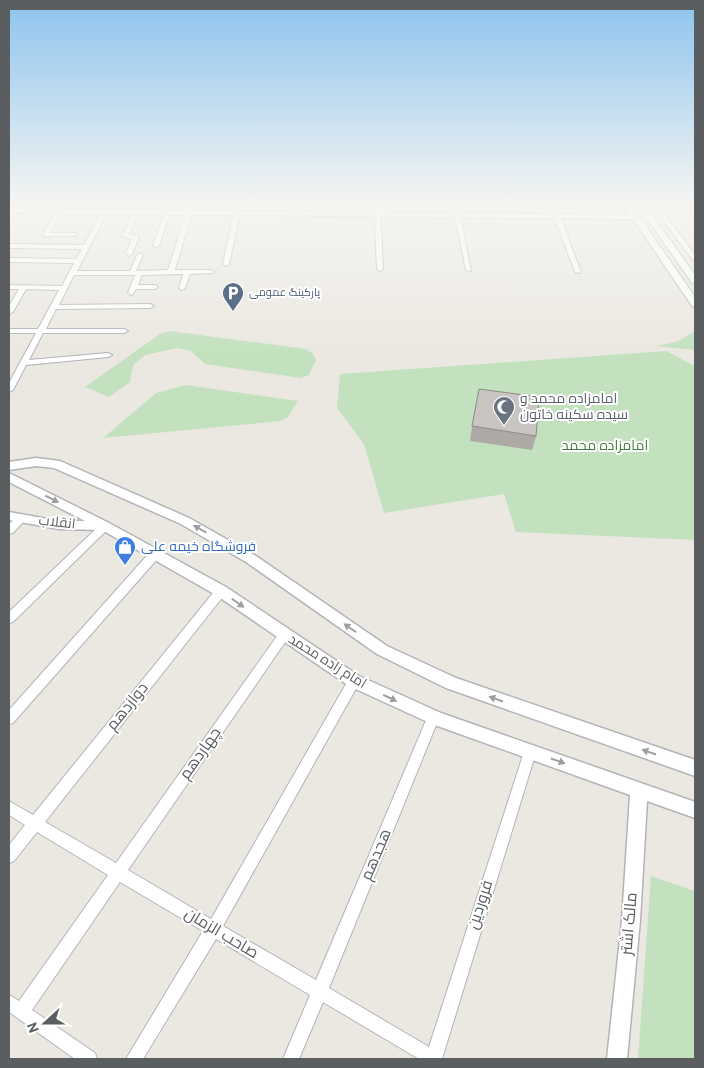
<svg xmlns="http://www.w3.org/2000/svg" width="704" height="1068" font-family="Overpass,Cairo,sans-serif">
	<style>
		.green { fill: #c3e1bf }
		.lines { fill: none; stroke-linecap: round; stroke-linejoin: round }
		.minor-casing { stroke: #b2b4b8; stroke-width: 2 }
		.tertiary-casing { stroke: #b2b4b8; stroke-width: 3 }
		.secondary-casing { stroke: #b1b5b8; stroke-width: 2 }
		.minor { fill: #fff; fill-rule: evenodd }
		.tertiary { fill: #fff; fill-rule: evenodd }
		.secondary { fill: #fff; fill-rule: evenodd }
		.wall { fill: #ada9a5 }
		.building { fill: #c9c5c0; stroke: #8d8a86 }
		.oneway { fill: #9c9ea0 }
		.labels { text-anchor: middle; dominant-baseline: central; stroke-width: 4; stroke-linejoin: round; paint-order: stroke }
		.far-service-label { font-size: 11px; fill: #4e5e75; stroke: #fff; text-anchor: start }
		.worship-label { font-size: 14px; fill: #5b616d; stroke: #fff; text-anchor: start }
		.park-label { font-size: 14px; fill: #407e3b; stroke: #fff }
		.street-label { font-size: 14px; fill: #5a5e61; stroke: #fff }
		.shop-label { font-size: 14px; fill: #366cbe; stroke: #fff; text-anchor: start }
		.near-street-label { font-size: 16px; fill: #5a5e61; stroke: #fff }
	</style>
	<rect width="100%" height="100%" fill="#ebe8e1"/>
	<g class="green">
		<path d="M195,203H292L291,211L192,210Z"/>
		<path d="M170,331L306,349L313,354L316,360L309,375L301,378L205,364L191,351L177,348L145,355L133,365L130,382L109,397L85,387L160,334Z"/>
		<path d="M694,332L695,350L656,346L676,342Z"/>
		<path d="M666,351L695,366V540L516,532L504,494L384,513L364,444L337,408L340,374Z"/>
		<path d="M186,385L298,401L288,417L281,421L103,438L156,393Z"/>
		<path d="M651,876L695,891V1059H638Z"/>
	</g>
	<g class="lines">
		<g class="minor-casing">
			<g id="minor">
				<path d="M138,203H144L129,234L139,237L132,254L129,256L126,254L132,239L122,236Z"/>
				<path d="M189,203H195L175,270H211L214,272L213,273L190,274L185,288L182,290L179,288L183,274L142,275L138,285H155L158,287L155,289H136L133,294L131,295L128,293L135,275H74L59,305L150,304L154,306L150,308L56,309L46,329H124L128,331L124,333H43L29,360L108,353L112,355L108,357L26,365L13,390L9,392V383L36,333H9V329H38L59,290L26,289L13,312L9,314V306L19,289H9V285L62,286L74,263L9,262V258L76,259L82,249L9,248V244L84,245L102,212L105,210L108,212L77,271H130L137,255L140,253L143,255L136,271L168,270Z"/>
				<path d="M296,203H302L300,214L297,216L294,214Z"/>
				<path d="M374,203H380L383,269L380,271L377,269Z"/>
				<path d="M452,203H458L471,271L466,270Z"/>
				<path d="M549,203H555L581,272L580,273L575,272Z"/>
				<path d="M650,203H656L695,255V261L693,260Z"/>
				<path d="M13,210L18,211L11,221L9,222V216Z"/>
				<path d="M58,210L61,212L50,233H75L77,234V236H44L43,235L55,212Z"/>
				<path d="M167,211L170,213L159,246L154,247L153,246L164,213Z"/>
				<path d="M237,211L240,213L229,264L226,266L223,264L234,213Z"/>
				<path d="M22,514L27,518L25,520L13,533L9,534V524L19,516Z"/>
				<path d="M105,522L110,526L108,529L13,622L9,623V612L102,523Z"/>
				<path d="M155,550L159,551L160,554L159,557L13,723L9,724V710L151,551Z"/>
				<path d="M221,587L225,588L226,591L225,594L45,822L116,863L280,632L284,630L288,632L290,635L288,638L128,870L211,919L350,677L354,676L358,677L360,681L358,685L223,926L316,980L427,718L429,714L433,712L437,714L439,718L329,988L429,1047L524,752L525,748L530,746L535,748L536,752L442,1059H419L323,1002L299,1059H283L310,995L216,939L143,1059H126L203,931L120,882L32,1010L95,1053L97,1059H75L9,1012V995L19,1001L108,875L37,832L14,861L9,863V845L25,825L9,815V801L33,815L217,588Z"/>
			</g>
		</g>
		<g class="tertiary-casing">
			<g id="tertiary">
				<path d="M9,209L634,215L638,217L634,219L9,213Z"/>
				<path d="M36,458L60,461L189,518L256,556L387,646L456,678L695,760V776L446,688L377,654L246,562L181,524L54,468L36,466L9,470V462Z"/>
				<path d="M9,473L109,523L226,587L359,676L441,713L695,802V818L647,801L640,920L627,1059H607L622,920L630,795L432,724L349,686L216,595L102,530L59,529L9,520V512L59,521H85L9,482Z"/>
			</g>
		</g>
		<g class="secondary-casing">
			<g id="secondary">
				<path d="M622,203H630L695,297V307L692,306Z"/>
				<path d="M636,203H644L695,275V284L692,283Z"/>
			</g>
		</g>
		<use href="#minor" class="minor"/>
		<use href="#tertiary" class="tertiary"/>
		<use href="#secondary" class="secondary"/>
	</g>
	<path class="wall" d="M472,426L536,436L532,450L470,441Z"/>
	<path class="building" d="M479,389L539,397L536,436L472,426Z"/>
	<defs><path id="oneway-solid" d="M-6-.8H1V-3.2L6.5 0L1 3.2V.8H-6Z" transform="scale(1.25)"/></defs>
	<g class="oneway">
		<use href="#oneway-solid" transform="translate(52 499) rotate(27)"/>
		<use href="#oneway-solid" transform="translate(200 529) rotate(-150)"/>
		<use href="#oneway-solid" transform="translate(238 603) rotate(35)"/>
		<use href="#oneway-solid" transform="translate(350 628) rotate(-145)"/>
		<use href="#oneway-solid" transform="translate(390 698) rotate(25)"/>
		<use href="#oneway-solid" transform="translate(496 699) rotate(-161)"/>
		<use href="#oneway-solid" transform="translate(649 752) rotate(-161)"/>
		<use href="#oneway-solid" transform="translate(558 761) rotate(19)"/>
	</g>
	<linearGradient id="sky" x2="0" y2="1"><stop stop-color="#8dc4ee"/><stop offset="0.58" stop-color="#f6f5f2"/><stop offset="1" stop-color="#f6f5f2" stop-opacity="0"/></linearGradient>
	<rect width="704" height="352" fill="url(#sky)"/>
	<defs>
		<g id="parking-pin" transform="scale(1.125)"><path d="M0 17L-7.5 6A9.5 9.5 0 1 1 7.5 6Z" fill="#5c6f8a" stroke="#fff"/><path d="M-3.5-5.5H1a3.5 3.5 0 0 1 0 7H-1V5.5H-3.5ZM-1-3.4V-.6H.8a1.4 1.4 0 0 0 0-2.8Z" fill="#fff"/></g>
		<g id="mosque-pin" transform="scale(1.125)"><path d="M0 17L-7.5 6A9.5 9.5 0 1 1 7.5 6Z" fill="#6b7280" stroke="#fff"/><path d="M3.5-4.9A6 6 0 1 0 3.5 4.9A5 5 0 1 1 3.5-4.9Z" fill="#fff"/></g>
		<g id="shop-pin" transform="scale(1.125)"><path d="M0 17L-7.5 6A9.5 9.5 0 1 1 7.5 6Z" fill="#3f7fe0" stroke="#fff"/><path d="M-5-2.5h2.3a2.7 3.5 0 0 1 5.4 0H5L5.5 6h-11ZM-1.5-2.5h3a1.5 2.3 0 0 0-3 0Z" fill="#fff"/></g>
	</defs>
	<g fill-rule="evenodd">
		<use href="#parking-pin" x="233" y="293"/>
		<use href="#mosque-pin" x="504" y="407"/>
		<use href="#shop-pin" x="125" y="547"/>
	</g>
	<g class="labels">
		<g class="far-service-label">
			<text x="249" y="293">پارکینگ عمومی</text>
		</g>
		<g class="worship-label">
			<text x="520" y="399">امامزاده محمد و<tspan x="520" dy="16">سیده سکینه خاتون</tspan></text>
		</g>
		<g class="park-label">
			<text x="605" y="446">امامزاده محمد</text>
		</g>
		<g class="street-label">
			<text transform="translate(57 523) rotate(6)">انقلاب</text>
			<text transform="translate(327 662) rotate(32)">امام زاده محمد</text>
		</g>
		<g class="shop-label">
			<text x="141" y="547">فروشگاه خیمه علی</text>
		</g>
		<g class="near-street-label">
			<text transform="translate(128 707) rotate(-51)">دوازدهم</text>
			<text transform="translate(201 754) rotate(-55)">چهاردهم</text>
			<text transform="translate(377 855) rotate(-67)">هجدهم</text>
			<text transform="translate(481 905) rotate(-72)">فروردین</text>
			<text transform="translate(630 924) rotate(-85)">مالک اشتر</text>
			<text transform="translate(221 934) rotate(31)">صاحب الزمان</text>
		</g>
	</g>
	<rect width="704" height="1068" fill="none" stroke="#5a5e61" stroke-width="20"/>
	<g transform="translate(45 1023) rotate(249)" stroke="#ffffff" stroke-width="4" paint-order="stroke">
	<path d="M0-4L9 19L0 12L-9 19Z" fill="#5a5e61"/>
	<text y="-8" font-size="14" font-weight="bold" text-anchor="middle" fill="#5a5e61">N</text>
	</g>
</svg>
